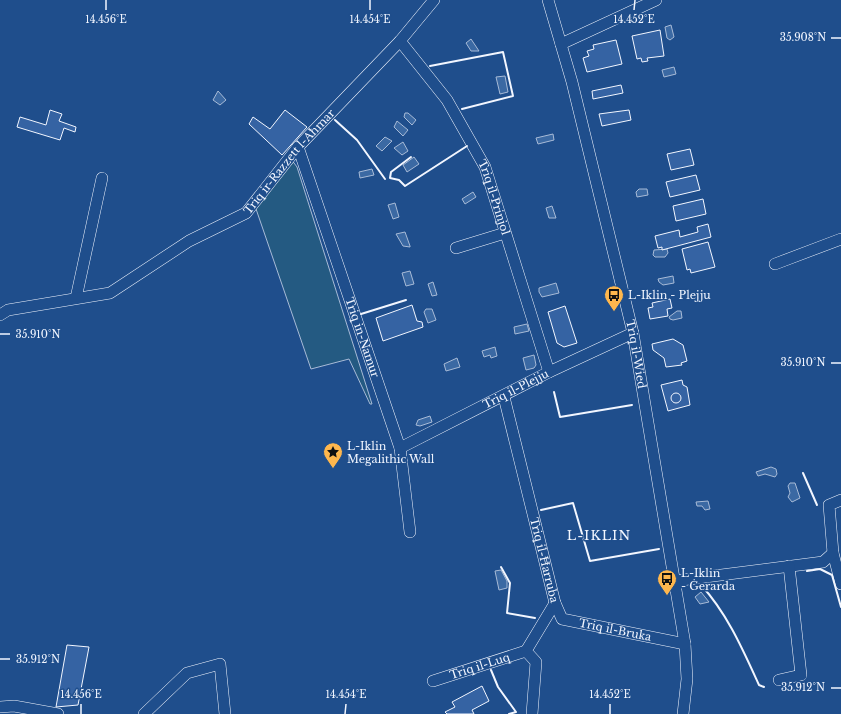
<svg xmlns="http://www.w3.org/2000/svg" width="841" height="714" font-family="'Libre Baskerville',serif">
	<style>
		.green { fill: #245a82; stroke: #a8bbd7 }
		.water { fill: #3b69a3; stroke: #a8bbd7 }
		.building { fill: #3563a3; stroke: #f2f6ff }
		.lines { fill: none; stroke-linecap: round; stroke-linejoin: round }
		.minor-casing { stroke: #f2f6ff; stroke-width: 12 }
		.minor { stroke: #1f4e8c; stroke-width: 11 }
		.wall { stroke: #f2f6ff; stroke-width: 2 }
		.ticks { fill: none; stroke: #f2f6ff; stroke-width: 1.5 }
		.labels { text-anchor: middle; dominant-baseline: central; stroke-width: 3; stroke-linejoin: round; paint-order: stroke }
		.street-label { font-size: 11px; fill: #f2f6ff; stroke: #1f4e8c }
		.poi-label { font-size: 11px; fill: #f2f6ff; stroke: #1f4e8c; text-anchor: start }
		.quarter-label { font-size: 13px; letter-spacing: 1px; fill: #f2f6ff; stroke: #1f4e8c }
		.ticks-label { font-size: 10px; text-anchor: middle; fill: #f2f6ff; stroke: #1f4e8c; stroke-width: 3; stroke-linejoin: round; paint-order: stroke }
	</style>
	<rect width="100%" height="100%" fill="#1f4e8c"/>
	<path class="green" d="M291,159L297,167L372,404H370L349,359L311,369L255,206Z"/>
	<g class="water">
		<path d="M671,25L674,37L670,40L667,38L665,27Z"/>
		<path d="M471,39L479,51H471L466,43Z"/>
		<path d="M674,67L676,74L664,77L662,70Z"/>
		<path d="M505,76L508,92L500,94L496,77Z"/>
		<path d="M218,91L226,100L220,105L213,100Z"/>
		<path d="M405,113H408L416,120L412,125L404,117Z"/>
		<path d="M397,121L408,130L403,136L394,127Z"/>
		<path d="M553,134L554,140L538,144L536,138Z"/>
		<path d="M385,137L392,141L382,151L376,146Z"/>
		<path d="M403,142L408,151L402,155L394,148Z"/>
		<path d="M414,157L419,164L407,172L403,165Z"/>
		<path d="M372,169L374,175L360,178L359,172Z"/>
		<path d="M639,189H647L648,195L637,197L636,192Z"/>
		<path d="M473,192L476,197L465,204L462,199Z"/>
		<path d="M395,203L399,217L393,219L388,205Z"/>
		<path d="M552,206L556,218H549L546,208Z"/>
		<path d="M405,232L410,246V247L403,246L396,234Z"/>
		<path d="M667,249L668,253L665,257H655L653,255L654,250Z"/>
		<path d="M410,271L414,284L406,286L402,273Z"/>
		<path d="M673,276L674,283L663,285L659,282L658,279Z"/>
		<path d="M433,282L437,295L432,296L428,284Z"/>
		<path d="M556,283L559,293L542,297L539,292V288Z"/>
		<path d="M426,309H432L436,320L428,323L424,312Z"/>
		<path d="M677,311H681L682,318L673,320L670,319L669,317Z"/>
		<path d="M527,324L529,331L515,334L514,327Z"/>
		<path d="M495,347L497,356L491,358L490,355L484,357L482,351Z"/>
		<path d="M534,355L536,365L534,368L526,370L523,358Z"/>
		<path d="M457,358L460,367L446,371L444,364Z"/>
		<path d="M430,416L432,422L420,426L416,425L418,420Z"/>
		<path d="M771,467L776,469L777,474L775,477L765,474L758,476L756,472Z"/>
		<path d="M790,483H795L800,498L792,502L788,497L790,493L788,486Z"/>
		<path d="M708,501L710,509L705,510L702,506H697L696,502Z"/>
		<path d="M501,570L507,581V588L499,590L495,571Z"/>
		<path d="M701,592L709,602L700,604L695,597Z"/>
	</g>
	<g class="building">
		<path d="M660,30L664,56L647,58L648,61L642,62L641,58L637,59L632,36Z"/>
		<path d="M616,40L622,64L587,72L583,58L589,56L587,51L594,49L593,45Z"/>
		<path d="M621,85L623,93L593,99L592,91Z"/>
		<path d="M50,110L62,114L59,121L76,127L75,132L64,128L60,140L17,127L20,117L46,125Z"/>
		<path d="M285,110L307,127L282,155L249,124L253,117L270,129Z"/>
		<path d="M629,110L631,120L602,126L599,114Z"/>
		<path d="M690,149L694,165L671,170L667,154Z"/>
		<path d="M696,175L700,190L670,197L666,182Z"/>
		<path d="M703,199L706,214L676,221L673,206Z"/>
		<path d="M708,224L711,237L662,250V247L658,248L655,236L679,230L680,237L698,232L697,227Z"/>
		<path d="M708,242L715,267L691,273L690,269L687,270L682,249Z"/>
		<path d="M670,299L672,308L667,309L668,316L650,319L648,308L653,307L652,303Z"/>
		<path d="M412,305L417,321L422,322L423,327L383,341L376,318Z"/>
		<path d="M565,306L577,343L564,347L557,343L548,312Z"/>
		<path d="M673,339L683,345L687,361L681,363L682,365L666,367L664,358L653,350L652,344Z"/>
		<path d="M682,380L683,385L687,387L690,405L668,411L661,385Z"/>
		<circle cx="676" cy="398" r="5"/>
		<path d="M67,645L89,647L78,705L56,707Z"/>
		<path d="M482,686L489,701L472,710L474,714H447L445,712L455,707L452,702Z"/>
	</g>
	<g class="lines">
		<g class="minor-casing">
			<g id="minor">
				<path id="s1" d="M548,0L572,82L633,333L685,644L687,679L683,714"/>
				<path id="s2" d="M400,41L447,100L485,167L549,372"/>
				<path d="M561,44L656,0"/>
				<path id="s3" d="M298,147L400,448L410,532"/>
				<path d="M456,248L505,233"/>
				<path d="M775,264L841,239"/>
				<path d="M76,298L102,178"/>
				<path id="s4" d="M0,315L8,310L110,293L189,241L246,213L298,147L400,41L434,0"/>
				<path id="s5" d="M504,397L555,603L562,619L685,644"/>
				<path id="s6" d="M400,448L549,372L633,333"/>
				<path d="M841,500L829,505L833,553L841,584"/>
				<path d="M674,581L823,562L833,553"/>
				<path d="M779,680L801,675L789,566"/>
				<path id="s7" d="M433,681L526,651"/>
				<path d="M0,707L14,706L58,714"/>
				<path d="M144,714L187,673L220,664L225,714"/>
				<path d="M532,714L536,662L526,651L555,603"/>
			</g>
		</g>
		<use href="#minor" class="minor"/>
		<g class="wall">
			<path d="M430,66L503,52L513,96L462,109"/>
			<path d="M335,120L357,140L385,179"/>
			<path d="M411,157L391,172L390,178L399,180L405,186L467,146"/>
			<path d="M361,314L406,300"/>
			<path d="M554,392L560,417L632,405"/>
			<path d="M803,473L817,505"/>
			<path d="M541,510L573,503L590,561L659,549"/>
			<path d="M501,567L510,583L507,613L535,618"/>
			<path d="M807,571L820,569L832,575L841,607"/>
			<path d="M701,585C727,613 743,650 759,685L764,687"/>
			<path d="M491,670L498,687L516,712L509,714"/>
		</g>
	</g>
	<path class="ticks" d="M106,10V0M370,10V0M634,10L635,0M831,38H841M0,334H10M831,363H841M0,659H10M831,688H841M81,714V704M345,714L346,704M610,714V704"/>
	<defs>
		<g id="bus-pin" transform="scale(1)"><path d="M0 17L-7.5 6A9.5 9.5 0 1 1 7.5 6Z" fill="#ffb74d" stroke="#1f4e8c"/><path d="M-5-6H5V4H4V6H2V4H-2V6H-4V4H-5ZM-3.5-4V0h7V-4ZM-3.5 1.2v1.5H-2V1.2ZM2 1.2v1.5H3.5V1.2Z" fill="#111"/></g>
		<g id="sight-pin" transform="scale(1)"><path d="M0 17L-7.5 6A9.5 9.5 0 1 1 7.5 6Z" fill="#ffb74d" stroke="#1f4e8c"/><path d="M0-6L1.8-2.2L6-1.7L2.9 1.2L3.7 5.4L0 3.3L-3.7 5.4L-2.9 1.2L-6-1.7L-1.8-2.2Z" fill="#111"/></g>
	</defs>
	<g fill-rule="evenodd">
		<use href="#bus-pin" x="614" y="295"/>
		<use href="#sight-pin" x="333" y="452"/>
		<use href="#bus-pin" x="667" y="579"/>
	</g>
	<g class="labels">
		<g class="street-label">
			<text stroke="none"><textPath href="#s4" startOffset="338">Triq ir-Razzett l-Aħmar</textPath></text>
			<text stroke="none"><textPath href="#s2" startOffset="184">Triq il-Prinjol</textPath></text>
			<text stroke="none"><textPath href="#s3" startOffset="201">Triq in-Namur</textPath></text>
			<text stroke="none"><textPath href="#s1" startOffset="365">Triq il-Wied</textPath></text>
			<text stroke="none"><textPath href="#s6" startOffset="130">Triq il-Plejju</textPath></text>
			<text stroke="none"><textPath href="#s5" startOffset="168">Triq il-Ħarruba</textPath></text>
			<text stroke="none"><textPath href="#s5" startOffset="284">Triq il-Bruka</textPath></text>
			<text stroke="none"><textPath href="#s7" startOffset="49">Triq il-Luq</textPath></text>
		</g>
		<g class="poi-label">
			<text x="628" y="295">L-Iklin - Plejju</text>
			<text x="347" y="446">L-Iklin<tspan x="347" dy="13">Megalithic Wall</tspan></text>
			<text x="681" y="573">L-Iklin<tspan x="681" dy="13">- Ġerarda</tspan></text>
		</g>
		<g class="quarter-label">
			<text x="599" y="535">L-IKLIN</text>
		</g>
	</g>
	<g class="ticks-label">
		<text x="106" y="23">14.456°E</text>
		<text x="370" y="23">14.454°E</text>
		<text x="634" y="23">14.452°E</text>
		<text x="803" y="41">35.908°N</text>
		<text x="38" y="338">35.910°N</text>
		<text x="803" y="366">35.910°N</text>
		<text x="38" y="663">35.912°N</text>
		<text x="803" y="691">35.912°N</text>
		<text x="81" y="698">14.456°E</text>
		<text x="346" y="698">14.454°E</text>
		<text x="610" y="698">14.452°E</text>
	</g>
</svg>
